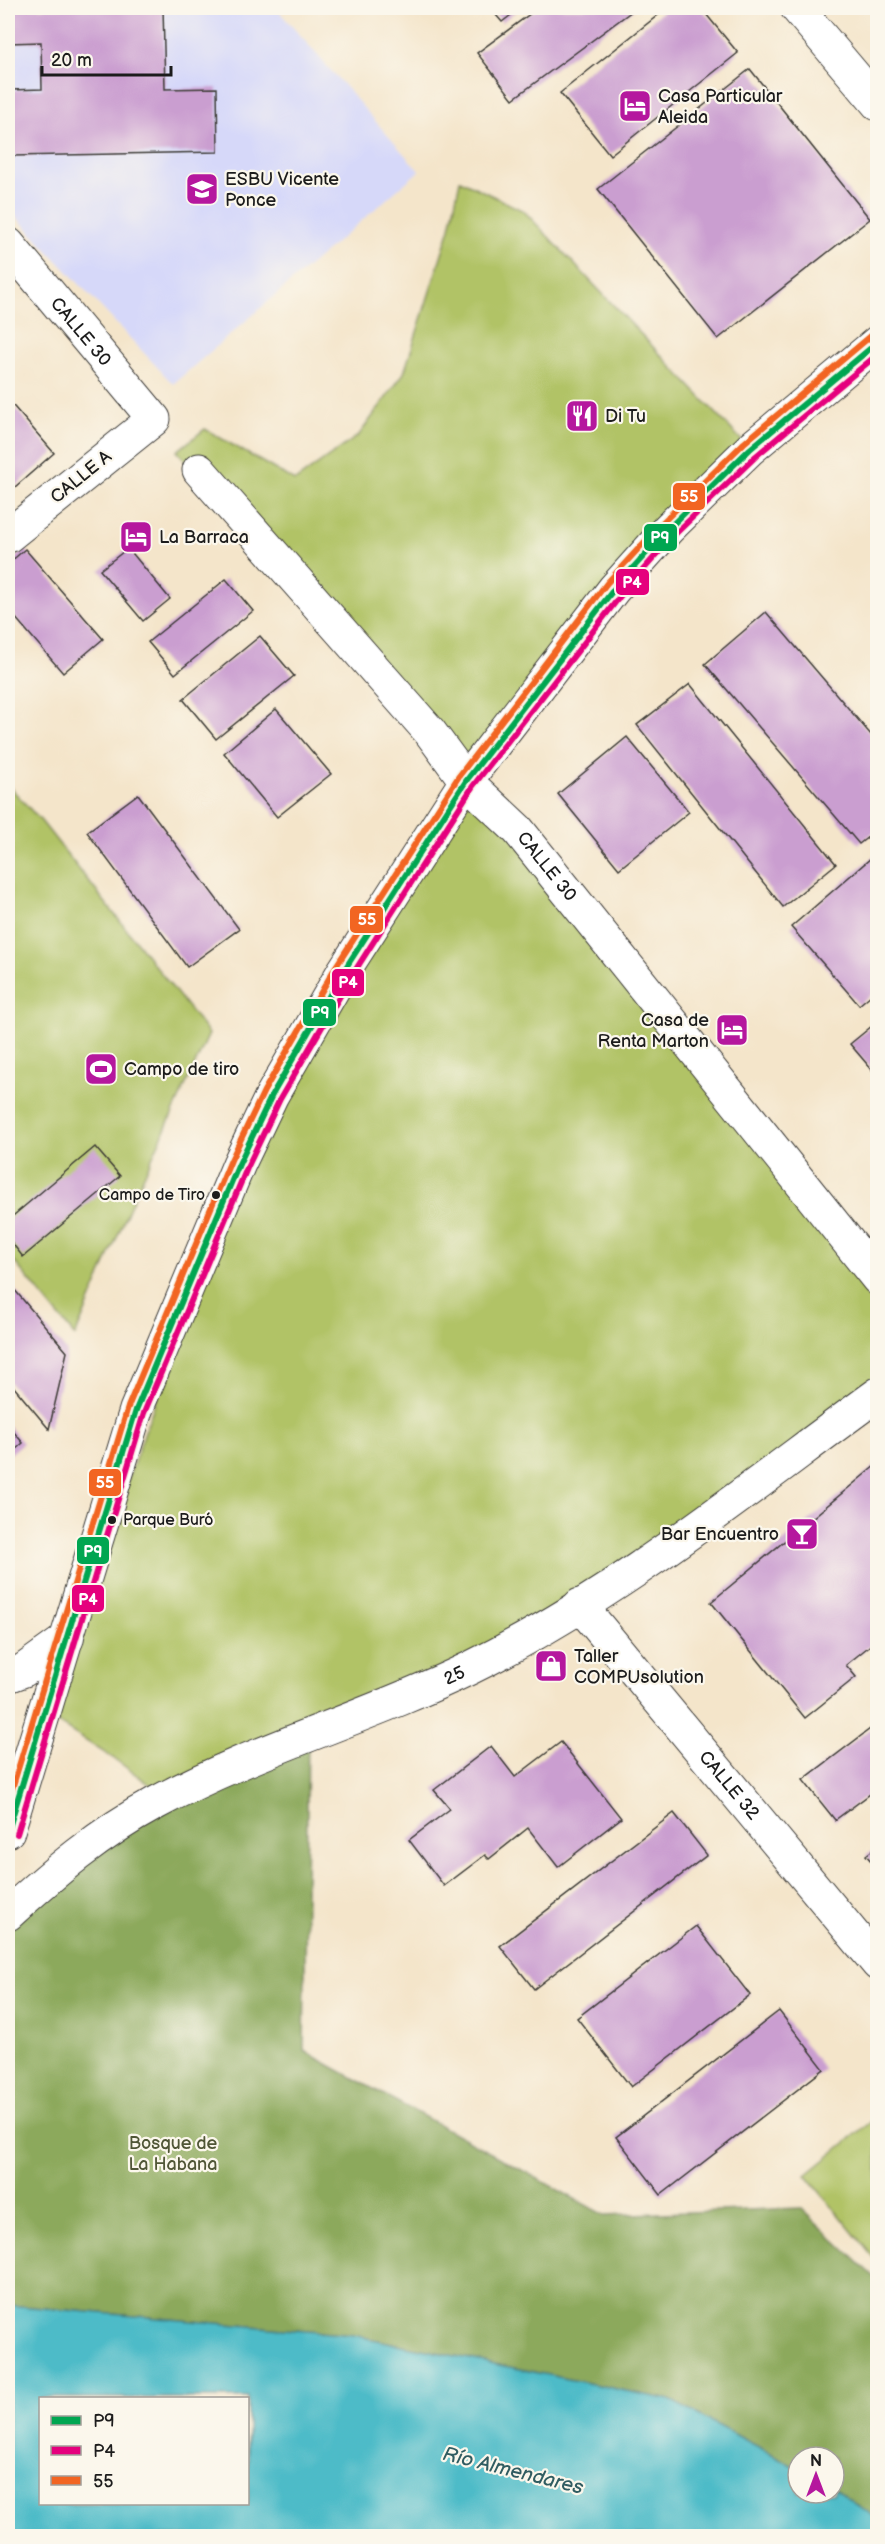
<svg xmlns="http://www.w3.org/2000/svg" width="885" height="2544" font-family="'Balsamiq Sans',sans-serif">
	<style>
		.built { fill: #d6d8f9 }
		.green { fill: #b1c366; stroke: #667041; stroke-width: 1.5 }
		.forest { fill: #8ca95b; stroke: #54623c; stroke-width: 1.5 }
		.water { fill: #4ebbc8; stroke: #356c72; stroke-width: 1.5; fill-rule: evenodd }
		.building { fill: #ca9ed0 }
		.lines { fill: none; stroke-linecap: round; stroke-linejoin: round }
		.minor-casing { stroke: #3c3a36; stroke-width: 35 }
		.major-casing { stroke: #3c3a36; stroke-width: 35 }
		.minor { stroke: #fff; stroke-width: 33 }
		.major { stroke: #fff; stroke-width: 33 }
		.bus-1-casing { stroke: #fbf7ec; stroke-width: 10 }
		.bus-2-casing { stroke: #fbf7ec; stroke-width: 10 }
		.bus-3-casing { stroke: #fbf7ec; stroke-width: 10 }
		.bus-1 { stroke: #00a651; stroke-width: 6 }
		.bus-2 { stroke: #e5007d; stroke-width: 6 }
		.bus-3 { stroke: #f26522; stroke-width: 6 }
		.bus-dot { fill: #1c1c1c; stroke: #fbf7ec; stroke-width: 2 }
		.labels { text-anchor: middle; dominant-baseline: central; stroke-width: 4.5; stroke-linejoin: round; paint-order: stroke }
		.bus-label { font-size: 16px; fill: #1c1c1c; stroke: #fbf7ec; text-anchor: end }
		.poi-label { font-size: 18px; fill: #1c1c1c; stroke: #fbf7ec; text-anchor: start }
		.street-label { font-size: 18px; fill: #1c1c1c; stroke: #fbf7ec }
		.park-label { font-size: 18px; fill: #505636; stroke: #fbf7ec }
		.water-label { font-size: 20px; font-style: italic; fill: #305c61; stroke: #fbf7ec }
		.line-badge { stroke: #fbf7ec; stroke-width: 2 }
		.badge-label { font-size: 16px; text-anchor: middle; font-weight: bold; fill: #fff }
	</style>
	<rect width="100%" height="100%" fill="#fbf7ec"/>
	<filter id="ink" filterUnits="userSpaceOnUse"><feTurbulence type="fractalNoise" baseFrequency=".0167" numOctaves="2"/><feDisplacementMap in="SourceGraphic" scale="12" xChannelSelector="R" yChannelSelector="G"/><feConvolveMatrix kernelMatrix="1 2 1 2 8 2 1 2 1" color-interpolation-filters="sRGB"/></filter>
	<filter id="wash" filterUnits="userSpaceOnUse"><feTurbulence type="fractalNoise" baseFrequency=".008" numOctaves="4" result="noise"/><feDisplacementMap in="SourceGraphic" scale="24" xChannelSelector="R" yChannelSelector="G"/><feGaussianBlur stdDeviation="1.35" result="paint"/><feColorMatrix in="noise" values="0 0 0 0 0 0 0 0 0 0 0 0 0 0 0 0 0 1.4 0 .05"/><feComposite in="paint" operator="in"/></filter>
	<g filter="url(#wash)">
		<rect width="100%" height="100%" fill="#f4e5ca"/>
		<path class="built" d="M8,8H276L419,171L173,384L8,208Z"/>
		<g class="green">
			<path d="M460,180L524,211L750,449L466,781L877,1279V1394L580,1605L167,1797L113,1758L45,1715L239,1164L466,781L289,573L177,451L205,429L295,481L359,435L404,373L450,228Z"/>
			<path d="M8,785L41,821L209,1034L134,1197L75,1336L8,1254Z"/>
			<path d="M877,2117V2262L806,2175Z"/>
		</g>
		<path class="forest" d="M308,1737L304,2051L604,2215L801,2208L877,2280V2520L834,2488V2457H798V2468L670,2400L353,2335L8,2305V1914L64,1863Z"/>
		<path class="water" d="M8,2305L353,2335L670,2400L798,2468V2493H834V2488L877,2520V2536H8ZM40,2398H248V2504H40Z"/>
		<g id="blocks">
			<g class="building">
				<path d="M8,8H163L165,89L217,88L218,152L12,156L11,90L42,89L41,42L8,43Z"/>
				<path d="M490,8H520L502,22Z"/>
				<path d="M538,8H636L513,99L477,53Z"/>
				<path d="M667,8H701L738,53L610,155L560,93Z"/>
				<path d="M750,69L870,219L718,339L598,189Z"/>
				<path d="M8,400L54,453L8,493Z"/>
				<path d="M128,548L170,599L143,621L100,570Z"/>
				<path d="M25,549L103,639L63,673L8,609V564Z"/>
				<path d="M226,579L253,611L175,674L148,642Z"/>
				<path d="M766,612L878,743V829L859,844L705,664Z"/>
				<path d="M260,636L294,676L216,739L183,699Z"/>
				<path d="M690,684L836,864L783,907L637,725Z"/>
				<path d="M276,709L331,774L277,817L224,753Z"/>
				<path d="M627,737L689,812L619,869L558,794Z"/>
				<path d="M138,794L239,929L187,967L87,832Z"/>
				<path d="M878,852V989L859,1005L791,927Z"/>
				<path d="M878,1021V1077L850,1044Z"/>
				<path d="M95,1147L120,1176L23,1257L8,1238V1220Z"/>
				<path d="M8,1282L67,1352L49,1429L8,1380Z"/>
				<path d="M8,1425L23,1443L8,1456Z"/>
				<path d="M876,1465L878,1639L846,1665L856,1677L805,1718L711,1602Z"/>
				<path d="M878,1723V1788L835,1820L803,1780Z"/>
				<path d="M561,1742L621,1818L558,1867L528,1828L489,1859L485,1855L444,1886L409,1840L450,1809L434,1790L491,1746L515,1777Z"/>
				<path d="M674,1813L707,1855L534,1989L500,1946Z"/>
				<path d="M878,1846V1869L866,1855Z"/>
				<path d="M696,1926L750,1995L631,2087L577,2018Z"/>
				<path d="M779,2011L824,2069L661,2195L616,2137Z"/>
			</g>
		</g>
	</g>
	<g filter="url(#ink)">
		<use href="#blocks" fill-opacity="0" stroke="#3c3a36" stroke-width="1.5"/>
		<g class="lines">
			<g class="minor-casing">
				<g id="minor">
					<path d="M797,8L878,104"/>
					<path id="s1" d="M8,244L154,419L8,536"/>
					<path id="s2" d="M199,470L430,732L466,781L518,830L878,1279"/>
					<path id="s3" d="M580,1605L878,1964"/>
					<path d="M8,1676L24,1670L67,1639"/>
				</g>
			</g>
			<g class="major-casing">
				<g id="major">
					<path d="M8,1831L136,1410L239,1164L272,1095L343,972L466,781L614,589L668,529L750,449L878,342"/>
					<path id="s4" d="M8,1914C53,1873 100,1833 154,1804C255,1749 367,1718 470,1668C617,1596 746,1490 878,1394"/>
				</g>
			</g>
			<use href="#minor" class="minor"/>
			<use href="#major" class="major"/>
			<g class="bus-1-casing">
				<path id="bus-1" d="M8,1831L136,1410L239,1164L272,1095L343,972L466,781L614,589L668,529L750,449L878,342"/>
			</g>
			<g class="bus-2-casing">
				<path id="bus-2" d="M17,1834L144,1413L247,1168L280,1099L351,977L473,786L621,595L674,535L756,456L878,354"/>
			</g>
			<g class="bus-3-casing">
				<path id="bus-3" d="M8,1802L128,1407L231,1160L264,1091L335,968L459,776L607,583L662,523L744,443L872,335"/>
			</g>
			<use href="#bus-1" class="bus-1"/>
			<use href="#bus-2" class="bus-2"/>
			<use href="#bus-3" class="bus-3"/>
		</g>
	</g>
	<defs>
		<g id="hotel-square" transform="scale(1.725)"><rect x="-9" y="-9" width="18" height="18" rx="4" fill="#b5179e" stroke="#fbf7ec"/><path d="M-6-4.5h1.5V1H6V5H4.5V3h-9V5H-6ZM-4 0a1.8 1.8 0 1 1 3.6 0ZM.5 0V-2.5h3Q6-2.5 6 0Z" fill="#fff"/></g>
		<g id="school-square" transform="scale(1.725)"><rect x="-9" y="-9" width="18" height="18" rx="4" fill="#b5179e" stroke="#fbf7ec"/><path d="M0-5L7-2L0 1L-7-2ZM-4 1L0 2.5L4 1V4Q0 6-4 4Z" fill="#fff"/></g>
		<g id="restaurant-square" transform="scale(1.725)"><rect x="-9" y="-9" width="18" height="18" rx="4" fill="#b5179e" stroke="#fbf7ec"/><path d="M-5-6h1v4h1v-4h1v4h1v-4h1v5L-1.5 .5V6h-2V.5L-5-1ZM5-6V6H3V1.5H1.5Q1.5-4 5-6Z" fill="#fff"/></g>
		<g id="stadium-square" transform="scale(1.725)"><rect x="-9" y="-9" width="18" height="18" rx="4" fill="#b5179e" stroke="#fbf7ec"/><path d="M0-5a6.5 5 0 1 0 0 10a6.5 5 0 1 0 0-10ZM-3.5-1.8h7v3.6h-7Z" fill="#fff"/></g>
		<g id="bar-square" transform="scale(1.725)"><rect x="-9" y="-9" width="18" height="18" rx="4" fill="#b5179e" stroke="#fbf7ec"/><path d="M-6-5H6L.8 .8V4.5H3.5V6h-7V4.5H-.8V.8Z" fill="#fff"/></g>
		<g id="shop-square" transform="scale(1.725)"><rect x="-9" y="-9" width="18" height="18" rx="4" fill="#b5179e" stroke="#fbf7ec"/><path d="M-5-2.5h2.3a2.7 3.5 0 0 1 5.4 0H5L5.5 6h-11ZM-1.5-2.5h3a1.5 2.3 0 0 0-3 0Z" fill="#fff"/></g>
	</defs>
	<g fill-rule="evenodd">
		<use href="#hotel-square" x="635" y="106"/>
		<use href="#school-square" x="202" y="189"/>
		<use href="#restaurant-square" x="582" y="416"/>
		<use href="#hotel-square" x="136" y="537"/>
		<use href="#hotel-square" x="732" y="1030"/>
		<use href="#stadium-square" x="101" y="1069"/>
		<use href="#bar-square" x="802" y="1534"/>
		<use href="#shop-square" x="551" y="1666"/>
	</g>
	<g class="bus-dot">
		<circle cx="216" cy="1195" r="5"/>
		<circle cx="112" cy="1520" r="5"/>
	</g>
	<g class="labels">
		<g class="bus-label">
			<text x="205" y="1195">Campo de Tiro</text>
			<text x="123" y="1520" text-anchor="start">Parque Buró</text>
		</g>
		<g class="poi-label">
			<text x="658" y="96">Casa Particular<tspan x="658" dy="21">Aleida</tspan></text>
			<text x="225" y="179">ESBU Vicente<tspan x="225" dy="21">Ponce</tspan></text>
			<text x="605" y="416">Di Tu</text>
			<text x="159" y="537">La Barraca</text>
			<text x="709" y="1020" text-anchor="end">Casa de<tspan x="709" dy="21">Renta Marton</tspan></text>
			<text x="124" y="1069">Campo de tiro</text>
			<text x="779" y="1534" text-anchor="end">Bar Encuentro</text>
			<text x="574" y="1656">Taller<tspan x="574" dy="21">COMPUsolution</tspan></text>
		</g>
		<g class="street-label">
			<text stroke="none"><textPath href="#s1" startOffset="114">CALLE 30</textPath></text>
			<text transform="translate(81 477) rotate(-39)">CALLE A</text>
			<text stroke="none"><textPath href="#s2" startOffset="528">CALLE 30</textPath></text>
			<text stroke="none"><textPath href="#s4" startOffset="510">25</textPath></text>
			<text stroke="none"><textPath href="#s3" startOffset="234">CALLE 32</textPath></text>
		</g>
		<g class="park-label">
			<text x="173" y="2143">Bosque de<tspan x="173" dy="21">La Habana</tspan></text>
		</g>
		<g class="water-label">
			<text transform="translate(513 2471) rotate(14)">Río Almendares</text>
		</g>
	</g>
	<g class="line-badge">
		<rect x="672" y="482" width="34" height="29" rx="6" fill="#f26522"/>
		<rect x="643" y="523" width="35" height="29" rx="6" fill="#00a651"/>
		<rect x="615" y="568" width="35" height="28" rx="6" fill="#e5007d"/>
		<rect x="349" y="905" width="35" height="29" rx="6" fill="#f26522"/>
		<rect x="331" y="968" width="34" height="29" rx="6" fill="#e5007d"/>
		<rect x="302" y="998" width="35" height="29" rx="6" fill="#00a651"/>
		<rect x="88" y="1468" width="34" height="29" rx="6" fill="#f26522"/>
		<rect x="76" y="1536" width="34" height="29" rx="6" fill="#00a651"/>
		<rect x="71" y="1584" width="34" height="29" rx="6" fill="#e5007d"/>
	</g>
	<g class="badge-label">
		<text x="689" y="502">55</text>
		<text x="660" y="543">P9</text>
		<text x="632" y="588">P4</text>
		<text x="367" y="925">55</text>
		<text x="348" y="988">P4</text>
		<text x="320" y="1018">P9</text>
		<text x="105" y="1488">55</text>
		<text x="93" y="1557">P9</text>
		<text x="88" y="1605">P4</text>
	</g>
	<rect width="885" height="2544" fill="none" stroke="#fbf7ec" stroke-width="30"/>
	<rect x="39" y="2397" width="210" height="108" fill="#fbf7ec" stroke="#a29f99" stroke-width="1.5"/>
	<rect x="51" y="2416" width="30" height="9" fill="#00a651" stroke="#a29f99" stroke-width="1.5"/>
	<text x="93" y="2427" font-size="18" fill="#1c1c1c">P9</text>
	<rect x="51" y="2446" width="30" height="9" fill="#e5007d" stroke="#a29f99" stroke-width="1.5"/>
	<text x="93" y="2457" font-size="18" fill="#1c1c1c">P4</text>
	<rect x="51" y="2476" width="30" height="9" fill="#f26522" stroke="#a29f99" stroke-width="1.5"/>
	<text x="93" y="2487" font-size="18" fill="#1c1c1c">55</text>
	<g transform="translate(816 2475)"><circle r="28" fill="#fbf7ec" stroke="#a29f99" stroke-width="1.5"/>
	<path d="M0-4.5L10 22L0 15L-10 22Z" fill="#b5179e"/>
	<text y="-9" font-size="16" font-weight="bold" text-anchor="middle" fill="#1c1c1c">N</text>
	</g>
	<path d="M42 66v9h129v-9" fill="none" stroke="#1c1c1c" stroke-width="3"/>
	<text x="51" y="66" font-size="18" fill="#1c1c1c" stroke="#fbf7ec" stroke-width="4.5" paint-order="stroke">20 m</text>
</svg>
